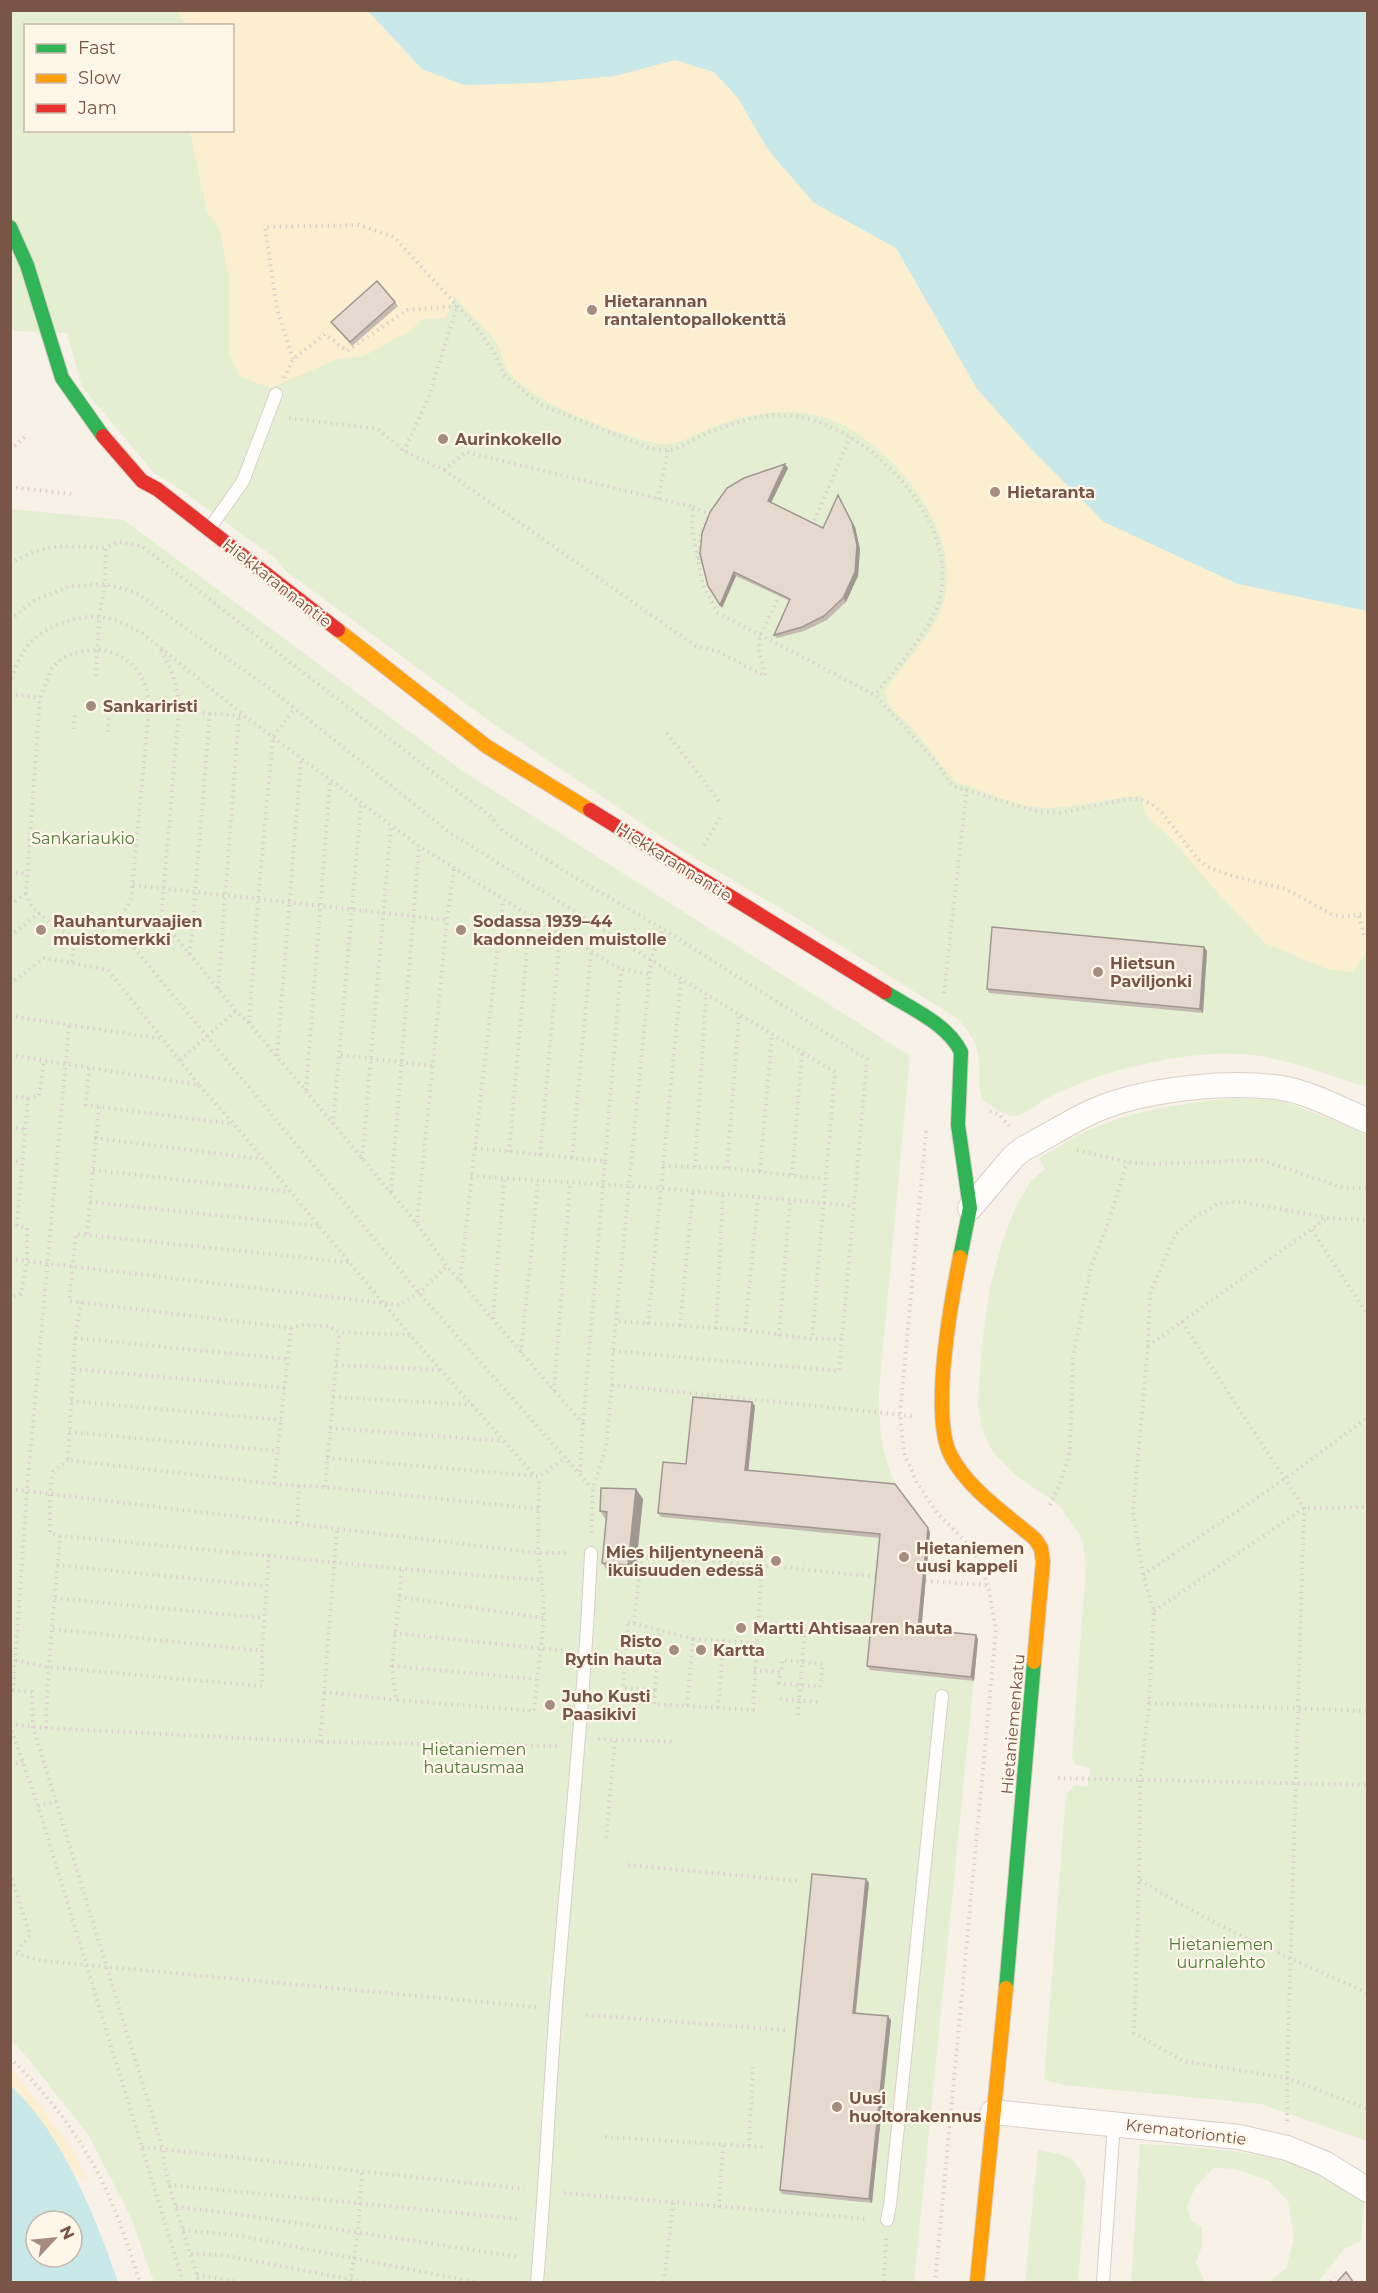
<svg xmlns="http://www.w3.org/2000/svg" width="1378" height="2293" font-family="Montserrat,sans-serif">
	<style>
		.green { fill: #e4efd1; fill-rule: evenodd }
		.sand { fill: #fcefcf }
		.water { fill: #c8e8e9; fill-rule: evenodd }
		.lines { fill: none; stroke-linecap: round; stroke-linejoin: round }
		.lane-casing { stroke: #d9cec6; stroke-width: 14 }
		.street-casing { stroke: #d9cec6; stroke-width: 26 }
		.fast-casing { stroke: #d9cdc4; stroke-width: 16 }
		.slow-casing { stroke: #d9cdc4; stroke-width: 16 }
		.jam-casing { stroke: #d9cdc4; stroke-width: 16 }
		.path { stroke: #dbd0cb; stroke-width: 4; stroke-dasharray: 1.5 4.5; stroke-linecap: butt }
		.lane { stroke: #fefdfc; stroke-width: 12 }
		.street { stroke: #fefdfc; stroke-width: 24 }
		.fast { stroke: #30b455; stroke-width: 14 }
		.slow { stroke: #ff9f0a; stroke-width: 14 }
		.jam { stroke: #e5322d; stroke-width: 14 }
		.wall { fill: #c5bab2 }
		.shaded-wall { fill: #a09791 }
		.building { fill: #e5d8cf; stroke: #a09791; stroke-width: 1.5 }
		.poi-dot { fill: #a58c7f; stroke: #fff6ea; stroke-width: 2 }
		.labels { text-anchor: middle; dominant-baseline: central; stroke-width: 4.5; stroke-linejoin: round; paint-order: stroke }
		.poi-label { font-size: 16px; font-weight: bold; fill: #785546; stroke: #fff6ea; text-anchor: start }
		.street-label { font-size: 16px; fill: #785546; stroke: #fff6ea }
		.park-label { font-size: 16px; fill: #507a3a; stroke: #fff6ea }
	</style>
	<rect width="100%" height="100%" fill="#f8f1e8"/>
	<g class="green">
		<path d="M10,11H368L422,69L615,76L675,60L714,72L932,312L977,389L1032,450L1104,522L1238,584L1367,611V1087C1334,1077 1301,1064 1267,1057C1225,1049 1181,1056 1140,1065C1106,1072 1072,1085 1042,1101C1034,1106 1024,1116 1014,1116C1003,1116 990,1105 982,1099C977,1083 981,1067 978,1052C975,1039 966,1029 958,1019L790,914L683,851L495,725L286,571L275,558L177,487L154,473L82,387L67,333L14,331L11,327ZM26,26H232V130H26Z"/>
		<path d="M10,509L124,520L464,772L910,1056L879,1391C879,1424 881,1457 897,1486C906,1502 919,1517 930,1532L921,1633L978,1639L914,2282H154L131,2218L89,2136L27,2057L11,2040Z"/>
		<path d="M1235,1098L1283,1101L1367,1133V2141L1261,2104L1064,2085L1044,2080L1065,1807L1067,1793L1075,1785L1088,1787L1090,1768L1075,1765L1072,1757L1086,1565L1082,1538L1058,1504L1015,1475L992,1451L982,1429L978,1405L982,1344L990,1287L1002,1243L1015,1208L1031,1181L1045,1169L1039,1158C1053,1150 1067,1140 1083,1133C1131,1110 1183,1103 1235,1098Z"/>
		<path d="M1140,2144C1199,2147 1261,2150 1317,2172C1333,2178 1349,2191 1364,2201L1361,2241L1344,2249L1318,2282H1269L1286,2268L1294,2239L1288,2201L1269,2181L1236,2169L1213,2168L1195,2188L1187,2207L1192,2221L1202,2227V2246L1196,2263L1205,2282H1131Z"/>
		<path d="M1038,2150L1060,2154L1074,2161L1086,2180L1078,2282H1025Z"/>
	</g>
	<g class="sand">
		<path d="M177,11H368L422,69L464,85L537,83L615,76L675,60L714,72L738,98L769,151L814,202L896,248L977,389L1032,450L1104,522L1238,584L1367,611L1368,949L1352,972L1327,969L1265,943L1210,884L1172,839L1146,816L1141,796C1105,797 1071,811 1034,807C1007,804 984,789 958,783L952,778L917,733L888,705L885,691C904,663 932,637 943,604C965,538 901,456 845,426C825,415 802,411 780,412C759,413 737,418 718,425C694,433 676,450 650,442C609,430 536,405 509,372C503,366 503,355 499,347C490,331 466,310 454,296L446,318H424L410,331L364,356L337,359L271,388L239,376L229,352V278L219,227L207,212L190,131L232,130V26L186,25Z"/>
		<path d="M10,2066L73,2150L88,2182L75,2175L49,2132L11,2085Z"/>
	</g>
	<g class="water">
		<path d="M368,11H1367V611L1238,584L1104,522L1032,450L977,389L896,248L814,203L769,151L738,98L714,72L675,60L615,76L537,83L464,85L422,69Z"/>
		<path d="M10,2085C62,2132 96,2218 118,2282H11ZM36,2221H72V2257H36Z"/>
	</g>
	<g class="lines">
		<g class="lane-casing">
			<g id="lane">
				<path d="M210,528L243,481L276,394"/>
				<path d="M887,2220L890,2205L942,1696"/>
				<path d="M537,2282C545,2190 549,2098 556,2006C568,1855 584,1705 591,1553"/>
				<path d="M1103,2282L1114,2123"/>
			</g>
		</g>
		<g class="street-casing">
			<g id="street">
				<path d="M970,1208L1014,1156L1023,1149C1046,1137 1068,1123 1091,1112C1141,1089 1228,1080 1282,1088C1311,1093 1340,1109 1368,1121"/>
				<path d="M993,2112L1239,2137L1287,2148L1324,2163L1368,2190"/>
			</g>
		</g>
		<g class="fast-casing">
			<g id="fast">
				<path d="M10,227L27,265L62,378L103,436"/>
				<path d="M885,992C910,1008 948,1024 961,1052L958,1125L970,1208L960,1257"/>
				<path d="M1006,1988L1034,1662"/>
			</g>
		</g>
		<g class="slow-casing">
			<g id="slow">
				<path d="M338,630L486,746L590,810"/>
				<path d="M960,1257C951,1302 930,1416 951,1456C969,1490 1006,1514 1035,1539L1041,1548L1043,1562L1034,1662"/>
				<path d="M977,2282L1006,1988"/>
			</g>
		</g>
		<g class="jam-casing">
			<g id="jam">
				<path d="M103,436L142,481L157,489L338,630"/>
				<path d="M590,810L885,992"/>
			</g>
		</g>
		<g class="path">
			<path d="M293,359L277,309L265,227L359,225L394,237L473,323L494,352L504,375L531,397L541,405L649,448C655,449 662,450 667,450C681,449 693,440 705,434C729,425 754,415 780,415C858,414 964,519 939,601C928,634 896,668 875,695"/>
			<path d="M284,378L293,359L325,334L347,351L407,310L457,306L428,399L404,451"/>
			<path d="M289,418L378,429L404,451L444,470L696,646L717,651L765,676"/>
			<path d="M10,450L26,436"/>
			<path d="M444,470L466,452L693,507L692,530L703,585L718,613L875,695L935,761L953,786L1035,811L1061,813L1127,799H1140L1152,804L1162,813L1198,859L1208,867L1233,876L1286,889L1333,915L1345,917L1368,913"/>
			<path d="M10,487L73,494"/>
			<path d="M658,499L668,450"/>
			<path d="M693,507L709,514"/>
			<path d="M812,526L850,437"/>
			<path d="M699,560L701,534L709,514"/>
			<path d="M10,564C45,542 67,546 106,548"/>
			<path d="M10,620L35,600L71,586L105,584L135,592L273,691L449,832L681,979L835,1072L812,1339"/>
			<path d="M99,649C132,656 148,675 149,709L131,899C122,920 101,938 76,936C67,935 55,927 48,921C36,911 31,908 26,893L40,698L52,668L63,658L74,653Z"/>
			<path d="M161,650C172,670 178,687 179,710L161,919L236,1011L249,1023L417,1224L447,1266L583,1424L580,1473"/>
			<path d="M765,675L759,650L760,636L781,592"/>
			<path d="M96,676L99,617L105,584L106,548L118,542L142,546L301,671L490,816L503,831L569,874L663,929L867,1059L842,1339H812L745,1330L616,1321"/>
			<path d="M10,684C14,669 22,649 34,639C50,625 78,615 99,617C115,618 129,626 142,633L246,717L419,846L530,916L621,969L650,974"/>
			<path d="M10,694L39,698"/>
			<path d="M149,709L241,716"/>
			<path d="M73,729L75,715"/>
			<path d="M108,732L109,718"/>
			<path d="M667,733L719,801"/>
			<path d="M704,845L722,814"/>
			<path d="M10,872L27,874"/>
			<path d="M133,885L447,920"/>
			<path d="M10,905L26,893"/>
			<path d="M1359,916L1364,937L1368,938"/>
			<path d="M111,920L419,1293L592,1488"/>
			<path d="M10,936L42,911"/>
			<path d="M190,954L210,713"/>
			<path d="M72,962L75,936"/>
			<path d="M10,984L44,958L108,970L199,1085"/>
			<path d="M218,989L239,716"/>
			<path d="M944,993L967,785"/>
			<path d="M10,1016L164,1039"/>
			<path d="M249,1023L258,899L273,737L295,708"/>
			<path d="M69,1026L27,1490L13,1690L32,1692L33,1727L163,2150L164,2163L169,2185L199,2282"/>
			<path d="M10,1055L199,1085L234,1124L410,1335L535,1476L539,1477L566,1457"/>
			<path d="M341,1055L434,1066"/>
			<path d="M277,1056L301,759"/>
			<path d="M180,1060L236,1011"/>
			<path d="M89,1068L86,1105L233,1124"/>
			<path d="M306,1090L330,781"/>
			<path d="M10,1096L28,1098L39,1096L44,1060"/>
			<path d="M990,1111L1000,1115L1009,1126"/>
			<path d="M333,1124L361,804"/>
			<path d="M10,1127L25,1129"/>
			<path d="M926,1131L900,1415L904,1453L917,1483L937,1513L964,1540L979,1562L988,1585L996,1630L935,2282"/>
			<path d="M95,1138L261,1159"/>
			<path d="M475,1148L605,1161L583,1424"/>
			<path d="M1077,1150L1127,1162L1153,1164L1261,1160L1344,1188H1368"/>
			<path d="M509,1152L530,916"/>
			<path d="M540,1155L560,935"/>
			<path d="M572,1158L591,952"/>
			<path d="M362,1159L391,826"/>
			<path d="M10,1160L22,1162"/>
			<path d="M605,1161L621,969"/>
			<path d="M663,1166L727,1168L824,1179"/>
			<path d="M695,1167L706,995"/>
			<path d="M727,1168L739,1015"/>
			<path d="M93,1170L290,1192"/>
			<path d="M760,1171L772,1034"/>
			<path d="M792,1175L802,1052"/>
			<path d="M471,1176L660,1188L853,1206"/>
			<path d="M391,1192L419,846"/>
			<path d="M90,1202L319,1226"/>
			<path d="M417,1223L447,920L454,869"/>
			<path d="M10,1224L27,1228V1261L21,1294L10,1297"/>
			<path d="M17,1225L28,1098"/>
			<path d="M1312,1230L1368,1315"/>
			<path d="M87,1234L99,1107"/>
			<path d="M10,1259L399,1305L419,1293L447,1266"/>
			<path d="M348,1262L76,1234L69,1301L291,1328L304,1325L328,1326L339,1332L410,1335"/>
			<path d="M460,1281L503,900"/>
			<path d="M81,1302L75,1338L68,1460L274,1484L325,1487L539,1509"/>
			<path d="M493,1319L504,1179"/>
			<path d="M1182,1322L1304,1508L1287,2078L1368,2109"/>
			<path d="M648,1324L681,979"/>
			<path d="M680,1326L693,1191"/>
			<path d="M716,1329L723,1194"/>
			<path d="M745,1330L758,1198"/>
			<path d="M779,1336L790,1200"/>
			<path d="M75,1338L287,1359"/>
			<path d="M1148,1346L1327,1218"/>
			<path d="M613,1351L839,1371L842,1339"/>
			<path d="M521,1353L538,1181"/>
			<path d="M336,1365L442,1370"/>
			<path d="M74,1369L286,1388"/>
			<path d="M612,1385L913,1416"/>
			<path d="M554,1391L570,1184"/>
			<path d="M333,1397L472,1405"/>
			<path d="M71,1401L281,1420"/>
			<path d="M330,1428L503,1441"/>
			<path d="M69,1432L279,1451"/>
			<path d="M327,1458L535,1476"/>
			<path d="M68,1460L53,1472L50,1493V1533L60,1536C221,1550 381,1569 542,1580"/>
			<path d="M274,1484L291,1328"/>
			<path d="M325,1487L339,1332"/>
			<path d="M10,1489L538,1553H570"/>
			<path d="M1050,1505L1061,1481L1070,1452L1073,1358L1091,1267L1109,1221L1127,1162"/>
			<path d="M297,1523L299,1485"/>
			<path d="M591,1533L593,1488L606,1448L612,1385L613,1351L651,959L663,929"/>
			<path d="M635,1557L762,1565L878,1577"/>
			<path d="M57,1565L265,1586"/>
			<path d="M402,1570L392,1666L396,1700L534,1711L544,1618L542,1580L538,1553L539,1477"/>
			<path d="M1143,1575L1286,1478L1368,1417"/>
			<path d="M925,1581L988,1585"/>
			<path d="M399,1597L544,1618"/>
			<path d="M55,1598L264,1618"/>
			<path d="M1154,1611L1304,1508L1368,1507"/>
			<path d="M628,1622L693,1639L687,1706L654,1704L655,1690L623,1688Z"/>
			<path d="M634,1623L641,1557"/>
			<path d="M53,1629L262,1651"/>
			<path d="M394,1633L566,1651"/>
			<path d="M693,1639L757,1643L762,1565"/>
			<path d="M10,1659L47,1667L262,1686V1651L269,1554"/>
			<path d="M392,1666L536,1679"/>
			<path d="M754,1670L781,1672L782,1660L823,1664L820,1687L779,1683L781,1672"/>
			<path d="M655,1690L660,1630"/>
			<path d="M324,1692L396,1700"/>
			<path d="M780,1699L819,1702"/>
			<path d="M1149,1703L1368,1711"/>
			<path d="M687,1706L753,1710L757,1643"/>
			<path d="M718,1708L724,1641"/>
			<path d="M798,1715L805,1628"/>
			<path d="M10,1724L46,1728L320,1742L558,1746"/>
			<path d="M10,1725L38,1806L183,2282"/>
			<path d="M46,1728C47,1664 55,1600 60,1536"/>
			<path d="M598,1739L676,1742"/>
			<path d="M320,1742L337,1529"/>
			<path d="M10,1765L23,1761"/>
			<path d="M1058,1778L1368,1785"/>
			<path d="M38,1806L57,1801"/>
			<path d="M606,1838L615,1740"/>
			<path d="M628,1865L798,1881"/>
			<path d="M10,1873L30,1935L20,1947L18,1954"/>
			<path d="M1140,1880C1211,1925 1291,1959 1368,1993"/>
			<path d="M10,1952L44,1961L537,2007"/>
			<path d="M586,2015L785,2030"/>
			<path d="M10,2058C38,2084 72,2126 90,2159C113,2197 126,2241 140,2282"/>
			<path d="M1287,2121V2078L1183,2061L1134,2033L1139,1880L1140,1781L1149,1703L1154,1611L1143,1575L1133,1512L1148,1346L1150,1294L1175,1235L1194,1218L1219,1203L1243,1202L1328,1218L1368,1220"/>
			<path d="M605,2137L764,2147"/>
			<path d="M749,2146L753,2067"/>
			<path d="M142,2147L524,2189"/>
			<path d="M169,2185L521,2219"/>
			<path d="M564,2193L868,2219"/>
			<path d="M176,2207L230,2213L520,2257"/>
			<path d="M719,2207L723,2145"/>
			<path d="M183,2230L241,2236L474,2282"/>
			<path d="M191,2254L223,2255L364,2282"/>
			<path d="M197,2275L238,2282"/>
			<path d="M350,2282L358,2232L362,2171"/>
			<path d="M664,2282L673,2203"/>
			<path d="M884,2282L886,2238"/>
			<path d="M1331,2282L1335,2277"/>
		</g>
		<use href="#lane" class="lane"/>
		<use href="#street" class="street"/>
		<use href="#fast" class="fast"/>
		<use href="#slow" class="slow"/>
		<use href="#jam" class="jam"/>
	</g>
	<g class="wall">
		<path d="M395,302L398,306L352,346L331,322Z"/>
		<path d="M788,468L771,503L823,528L838,495L855,527L860,549L858,576L846,602L827,620L804,631L777,638L774,635L790,601L736,576L722,608L710,512Z"/>
		<path d="M1204,947L1207,951L1203,1013L989,993L987,989Z"/>
		<path d="M752,1402L755,1406L748,1470L930,1532L921,1629L978,1639L974,1681L870,1670L867,1666L880,1538L661,1517L658,1513L686,1464Z"/>
		<path d="M636,1489L643,1499L635,1576L609,1573L602,1563L606,1520L600,1511Z"/>
		<path d="M866,1879L869,1883L856,2013L891,2020L872,2203L782,2194L780,2190Z"/>
	</g>
	<g class="shaded-wall">
		<path d="M785,464L788,468L770,505L768,501Z"/>
		<path d="M838,495L855,527L860,549L858,576L846,602L843,598Z"/>
		<path d="M734,572L736,576L722,608L720,605Z"/>
		<path d="M1204,947L1207,951L1203,1013L1200,1009Z"/>
		<path d="M752,1402L755,1406L748,1474L745,1470Z"/>
		<path d="M636,1489L643,1499L635,1576L628,1565Z"/>
		<path d="M928,1528L930,1532L921,1633L918,1629Z"/>
		<path d="M976,1635L978,1639L974,1681L971,1677Z"/>
		<path d="M866,1879L869,1883L855,2016L853,2013Z"/>
		<path d="M888,2016L891,2020L872,2203L869,2199Z"/>
	</g>
	<g class="building">
		<path d="M377,281L395,302L350,342L331,322Z"/>
		<path d="M785,464L768,501L823,528L838,495L852,523L857,545L855,572L843,598L824,616L802,627L774,635L790,599L734,572L720,605L708,586L700,554L702,533L710,512L727,488L744,478Z"/>
		<path d="M992,927L1204,947L1200,1009L987,989Z"/>
		<path d="M693,1397L752,1402L745,1470L895,1484L928,1528L918,1629L976,1635L971,1677L867,1666L880,1534L658,1513L663,1462L686,1464Z"/>
		<path d="M601,1488L636,1489L628,1565L602,1563L607,1512L600,1511Z"/>
		<path d="M812,1874L866,1879L853,2013L888,2016L869,2199L780,2190Z"/>
		<path d="M1346,2272L1354,2283H1336Z"/>
	</g>
	<g class="poi-dot">
		<circle cx="592" cy="310" r="6"/>
		<circle cx="443" cy="439" r="6"/>
		<circle cx="995" cy="492" r="6"/>
		<circle cx="91" cy="706" r="6"/>
		<circle cx="41" cy="930" r="6"/>
		<circle cx="461" cy="930" r="6"/>
		<circle cx="1098" cy="972" r="6"/>
		<circle cx="904" cy="1557" r="6"/>
		<circle cx="776" cy="1561" r="6"/>
		<circle cx="741" cy="1628" r="6"/>
		<circle cx="674" cy="1650" r="6"/>
		<circle cx="701" cy="1650" r="6"/>
		<circle cx="550" cy="1705" r="6"/>
		<circle cx="837" cy="2107" r="6"/>
	</g>
	<g class="labels">
		<g class="poi-label">
			<text x="604" y="301">Hietarannan<tspan x="604" dy="18">rantalentopallokenttä</tspan></text>
			<text x="455" y="439">Aurinkokello</text>
			<text x="1007" y="492">Hietaranta</text>
			<text x="103" y="706">Sankariristi</text>
			<text x="53" y="921">Rauhanturvaajien<tspan x="53" dy="18">muistomerkki</tspan></text>
			<text x="473" y="921">Sodassa 1939–44<tspan x="473" dy="18">kadonneiden muistolle</tspan></text>
			<text x="1110" y="963">Hietsun<tspan x="1110" dy="18">Paviljonki</tspan></text>
			<text x="916" y="1548">Hietaniemen<tspan x="916" dy="18">uusi kappeli</tspan></text>
			<text x="764" y="1552" text-anchor="end">Mies hiljentyneenä<tspan x="764" dy="18">ikuisuuden edessä</tspan></text>
			<text x="753" y="1628">Martti Ahtisaaren hauta</text>
			<text x="662" y="1641" text-anchor="end">Risto<tspan x="662" dy="18">Rytin hauta</tspan></text>
			<text x="713" y="1650">Kartta</text>
			<text x="562" y="1696">Juho Kusti<tspan x="562" dy="18">Paasikivi</tspan></text>
			<text x="849" y="2098">Uusi<tspan x="849" dy="18">huoltorakennus</tspan></text>
		</g>
		<g class="street-label">
			<text transform="translate(277 583) rotate(38)">Hiekkarannantie</text>
			<text transform="translate(674 862) rotate(32)">Hiekkarannantie</text>
			<text transform="translate(1013 1724) rotate(-85)">Hietaniemenkatu</text>
			<text transform="translate(1186 2132) rotate(7)">Krematoriontie</text>
		</g>
		<g class="park-label">
			<text x="83" y="838">Sankariaukio</text>
			<text x="474" y="1749">Hietaniemen<tspan x="474" dy="18">hautausmaa</tspan></text>
			<text x="1221" y="1944">Hietaniemen<tspan x="1221" dy="18">uurnalehto</tspan></text>
		</g>
	</g>
	<rect width="1378" height="2293" fill="none" stroke="#785546" stroke-width="24"/>
	<rect x="24" y="24" width="210" height="108" fill="#fff6ea" stroke="#c9b6a8" stroke-width="1.5"/>
	<rect x="36" y="44" width="30" height="9" fill="#30b455" stroke="#c9b6a8" stroke-width="1.5"/>
	<text x="78" y="54" font-size="18" fill="#785546">Fast</text>
	<rect x="36" y="74" width="30" height="9" fill="#ff9f0a" stroke="#c9b6a8" stroke-width="1.5"/>
	<text x="78" y="84" font-size="18" fill="#785546">Slow</text>
	<rect x="36" y="104" width="30" height="9" fill="#e5322d" stroke="#c9b6a8" stroke-width="1.5"/>
	<text x="78" y="114" font-size="18" fill="#785546">Jam</text>
	<g transform="translate(54 2239) rotate(64)"><circle r="28" fill="#fff6ea" stroke="#c9b6a8" stroke-width="1.5"/>
	<path d="M0-4.5L10 22L0 15L-10 22Z" fill="#a58c7f"/>
	<text y="-9" font-size="16" font-weight="bold" text-anchor="middle" fill="#785546">N</text>
	</g>
</svg>
